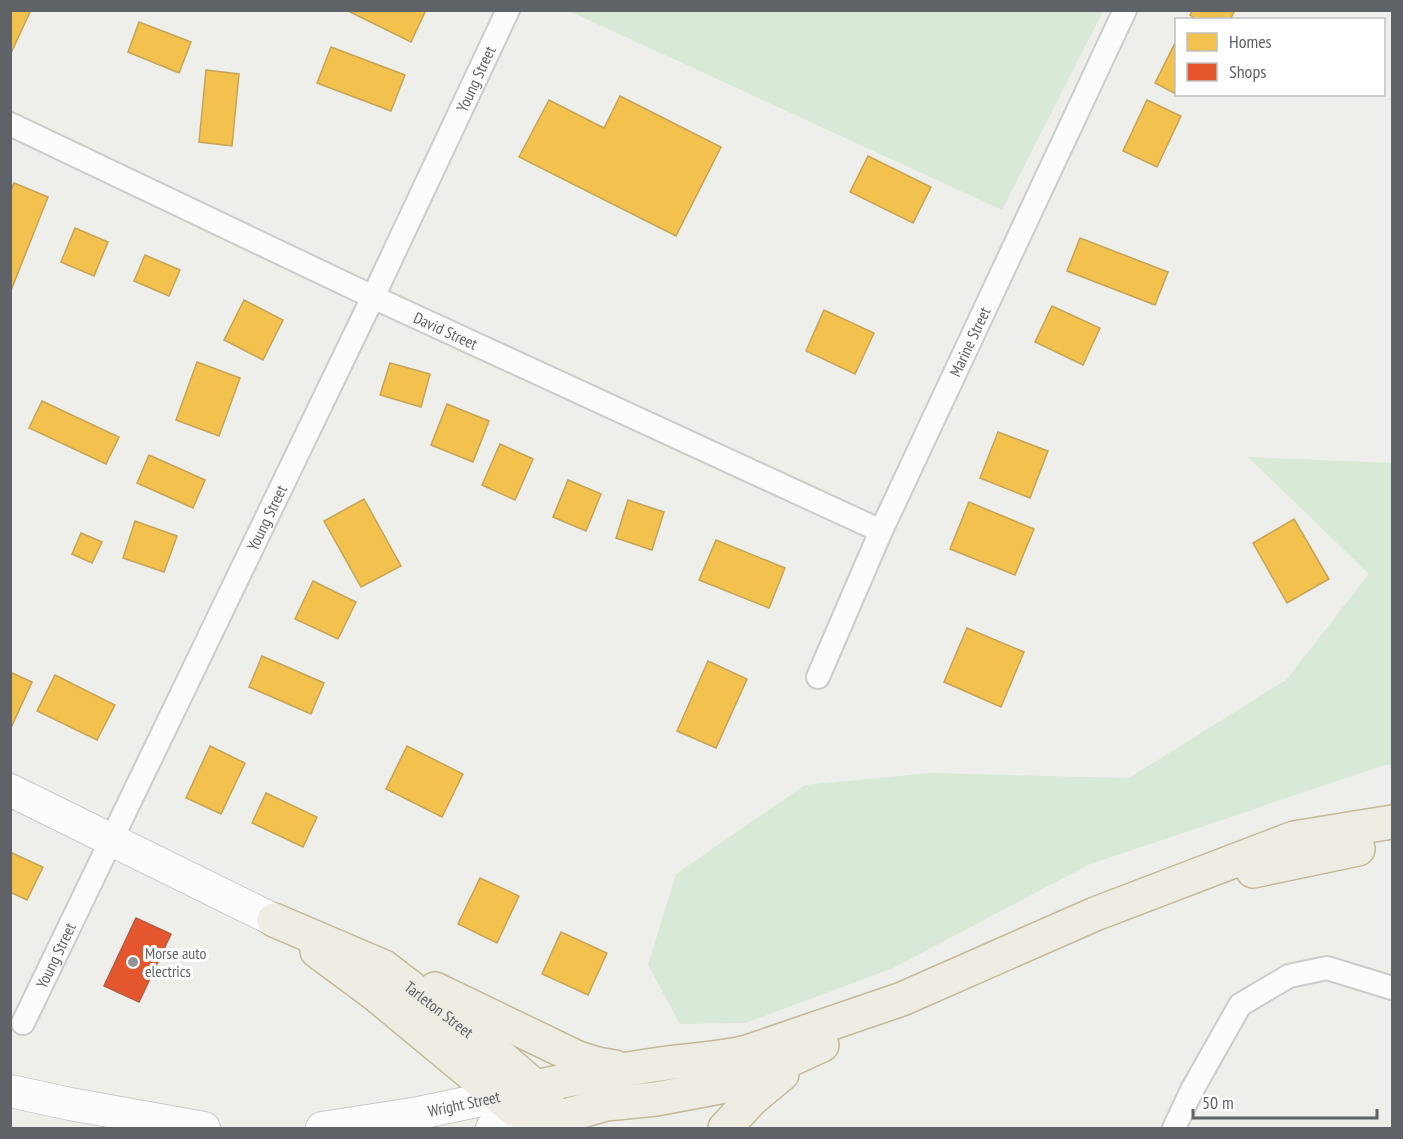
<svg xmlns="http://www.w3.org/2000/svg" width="1403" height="1139" font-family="'PT Sans Narrow',sans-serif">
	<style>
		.green { fill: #d9e9d7 }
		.homes { fill: #f2c14e; stroke: #c6a456; stroke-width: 1.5 }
		.shops { fill: #e4572e; stroke: #bc5a3f; stroke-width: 1.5 }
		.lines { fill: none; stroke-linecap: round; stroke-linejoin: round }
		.street-casing { stroke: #cbcccb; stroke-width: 26 }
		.secondary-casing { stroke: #cacaca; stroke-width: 34 }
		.highway-casing { stroke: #c4b999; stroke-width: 36 }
		.street { stroke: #fcfcfc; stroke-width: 22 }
		.secondary { stroke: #fcfcfc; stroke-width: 32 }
		.highway { stroke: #efece4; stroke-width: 33 }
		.poi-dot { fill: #919395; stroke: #fff; stroke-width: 2 }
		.labels { text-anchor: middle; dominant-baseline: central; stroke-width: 6; stroke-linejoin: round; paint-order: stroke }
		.street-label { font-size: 16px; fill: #5f6267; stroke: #fff }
		.poi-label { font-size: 16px; fill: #5f6267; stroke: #fff; text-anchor: start }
	</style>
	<rect width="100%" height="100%" fill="#eeeeea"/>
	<g class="green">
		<path d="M569,11L1103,10V11L1002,210Z"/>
		<path d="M1248,457L1392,463V765H1385L1090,864L893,968L746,1023L680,1024L648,965L676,874L805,785L930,773L1129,778L1286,680L1369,574Z"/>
	</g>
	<g class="homes">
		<path d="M10,10H31L12,51L10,50Z"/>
		<path d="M346,10H426L411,42Z"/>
		<path d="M1193,10H1235L1230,20H1197L1190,15Z"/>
		<path d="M139,22L191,42L179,73L128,52Z"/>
		<path d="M1176,41V94L1155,83Z"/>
		<path d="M331,47L405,75L391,111L317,83Z"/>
		<path d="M206,70L239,74L232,146L199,142Z"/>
		<path d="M620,96L721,147L676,236L519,157L549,100L604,128Z"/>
		<path d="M1147,100L1181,116L1157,167L1123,151Z"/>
		<path d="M868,156L931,187L913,223L850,192Z"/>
		<path d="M14,183L48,197L10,293V193Z"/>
		<path d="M75,228L108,242L94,276L61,262Z"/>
		<path d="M1080,238L1168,272L1155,305L1067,271Z"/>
		<path d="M145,255L180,270L169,296L134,281Z"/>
		<path d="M244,300L283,320L263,360L224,340Z"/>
		<path d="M1052,306L1100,328L1083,365L1035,342Z"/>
		<path d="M824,310L874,333L855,374L806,351Z"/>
		<path d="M197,362L240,378L219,436L176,420Z"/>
		<path d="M390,363L430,374L421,407L380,395Z"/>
		<path d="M42,401L119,437L106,464L29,428Z"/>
		<path d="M447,404L489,421L473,462L431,445Z"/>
		<path d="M998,432L1048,451L1030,498L980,478Z"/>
		<path d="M500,444L533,459L515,500L482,485Z"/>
		<path d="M149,455L205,480L193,508L137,483Z"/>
		<path d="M568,480L601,494L586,531L553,517Z"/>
		<path d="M364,499L401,566L361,587L324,521Z"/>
		<path d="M628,500L664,512L652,550L616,538Z"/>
		<path d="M969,502L1034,529L1015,575L950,549Z"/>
		<path d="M1294,519L1329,579L1287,603L1253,543Z"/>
		<path d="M135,521L177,536L164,572L123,558Z"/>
		<path d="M81,533L102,542L92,563L72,554Z"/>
		<path d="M716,540L785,568L769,608L699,580Z"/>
		<path d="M313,581L356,602L338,639L295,619Z"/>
		<path d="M967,628L1024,652L1001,707L944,682Z"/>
		<path d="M262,656L324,683L311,714L249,687Z"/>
		<path d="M708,661L747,679L716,748L677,731Z"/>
		<path d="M10,672L32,682L10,730Z"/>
		<path d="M55,675L115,705L97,740L37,711Z"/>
		<path d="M210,746L245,763L221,814L186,798Z"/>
		<path d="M407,746L463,774L442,817L386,789Z"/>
		<path d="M266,793L317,817L303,847L252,823Z"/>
		<path d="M10,852L43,867L27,900L10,892Z"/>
		<path d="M480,878L519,896L497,943L458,924Z"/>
		<path d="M561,932L607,953L588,995L542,974Z"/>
	</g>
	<path class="shops" d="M136,918L171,934L139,1002L104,986Z"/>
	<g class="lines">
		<g class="street-casing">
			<g id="street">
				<path id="s1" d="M10,124L373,297L881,531"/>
				<path id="s2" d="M818,677L881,531L1125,10"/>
				<path id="s3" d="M23,1023L373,297L508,10"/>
				<path d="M1174,1128L1192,1090L1240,1005L1289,976L1327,968L1392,988"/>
			</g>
		</g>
		<g class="secondary-casing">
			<g id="secondary">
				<path d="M10,790L274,920"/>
				<path d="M10,1091L70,1104L204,1128"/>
				<path id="s4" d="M322,1128L419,1113L500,1096"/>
				<path d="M492,1128L528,1122"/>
			</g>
		</g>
		<g class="highway-casing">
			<g id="highway">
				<path d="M1253,871L1358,849"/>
				<path id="s5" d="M274,920L384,967L501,1057L547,1097"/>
				<path d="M317,951L375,994L515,1110"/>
				<path d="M435,989L578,1058L597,1064L615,1067"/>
				<path d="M500,1096C552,1082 606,1072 660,1064C689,1060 718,1059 747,1052L902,999L1095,914L1294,838L1392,822"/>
				<path d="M528,1122L568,1115L606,1104L656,1099L725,1086L755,1076L822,1045"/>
				<path d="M725,1128L752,1099L782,1074"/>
			</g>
		</g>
		<use href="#street" class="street"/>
		<use href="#secondary" class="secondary"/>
		<use href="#highway" class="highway"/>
	</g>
	<circle class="poi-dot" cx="133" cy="962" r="6"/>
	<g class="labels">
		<g class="street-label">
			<text stroke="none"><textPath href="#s3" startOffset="1047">Young Street</textPath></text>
			<text stroke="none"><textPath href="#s1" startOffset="482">David Street</textPath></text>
			<text stroke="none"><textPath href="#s2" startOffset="368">Marine Street</textPath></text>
			<text stroke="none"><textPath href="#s3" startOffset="561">Young Street</textPath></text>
			<text stroke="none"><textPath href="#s3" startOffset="75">Young Street</textPath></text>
			<text stroke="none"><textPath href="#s5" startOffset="189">Tarleton Street</textPath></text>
			<text stroke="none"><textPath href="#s4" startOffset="144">Wright Street</textPath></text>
		</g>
		<g class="poi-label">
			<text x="145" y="953">Morse auto<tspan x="145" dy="18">electrics</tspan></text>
		</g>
	</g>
	<rect width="1403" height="1139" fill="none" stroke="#5f6267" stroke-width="24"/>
	<rect x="1175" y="18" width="210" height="78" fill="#ffffff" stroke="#bfc0c2" stroke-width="1.5"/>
	<rect x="1187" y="33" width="30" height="18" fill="#f2c14e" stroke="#bfc0c2" stroke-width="1.5"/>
	<text x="1229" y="48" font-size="18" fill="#5f6267">Homes</text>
	<rect x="1187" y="63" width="30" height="18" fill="#e4572e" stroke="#bfc0c2" stroke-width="1.5"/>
	<text x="1229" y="78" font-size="18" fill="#5f6267">Shops</text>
	<path d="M1193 1109v9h184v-9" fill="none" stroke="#5f6267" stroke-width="3"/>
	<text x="1202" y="1109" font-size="18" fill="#5f6267" stroke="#ffffff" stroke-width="4.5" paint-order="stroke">50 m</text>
</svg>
